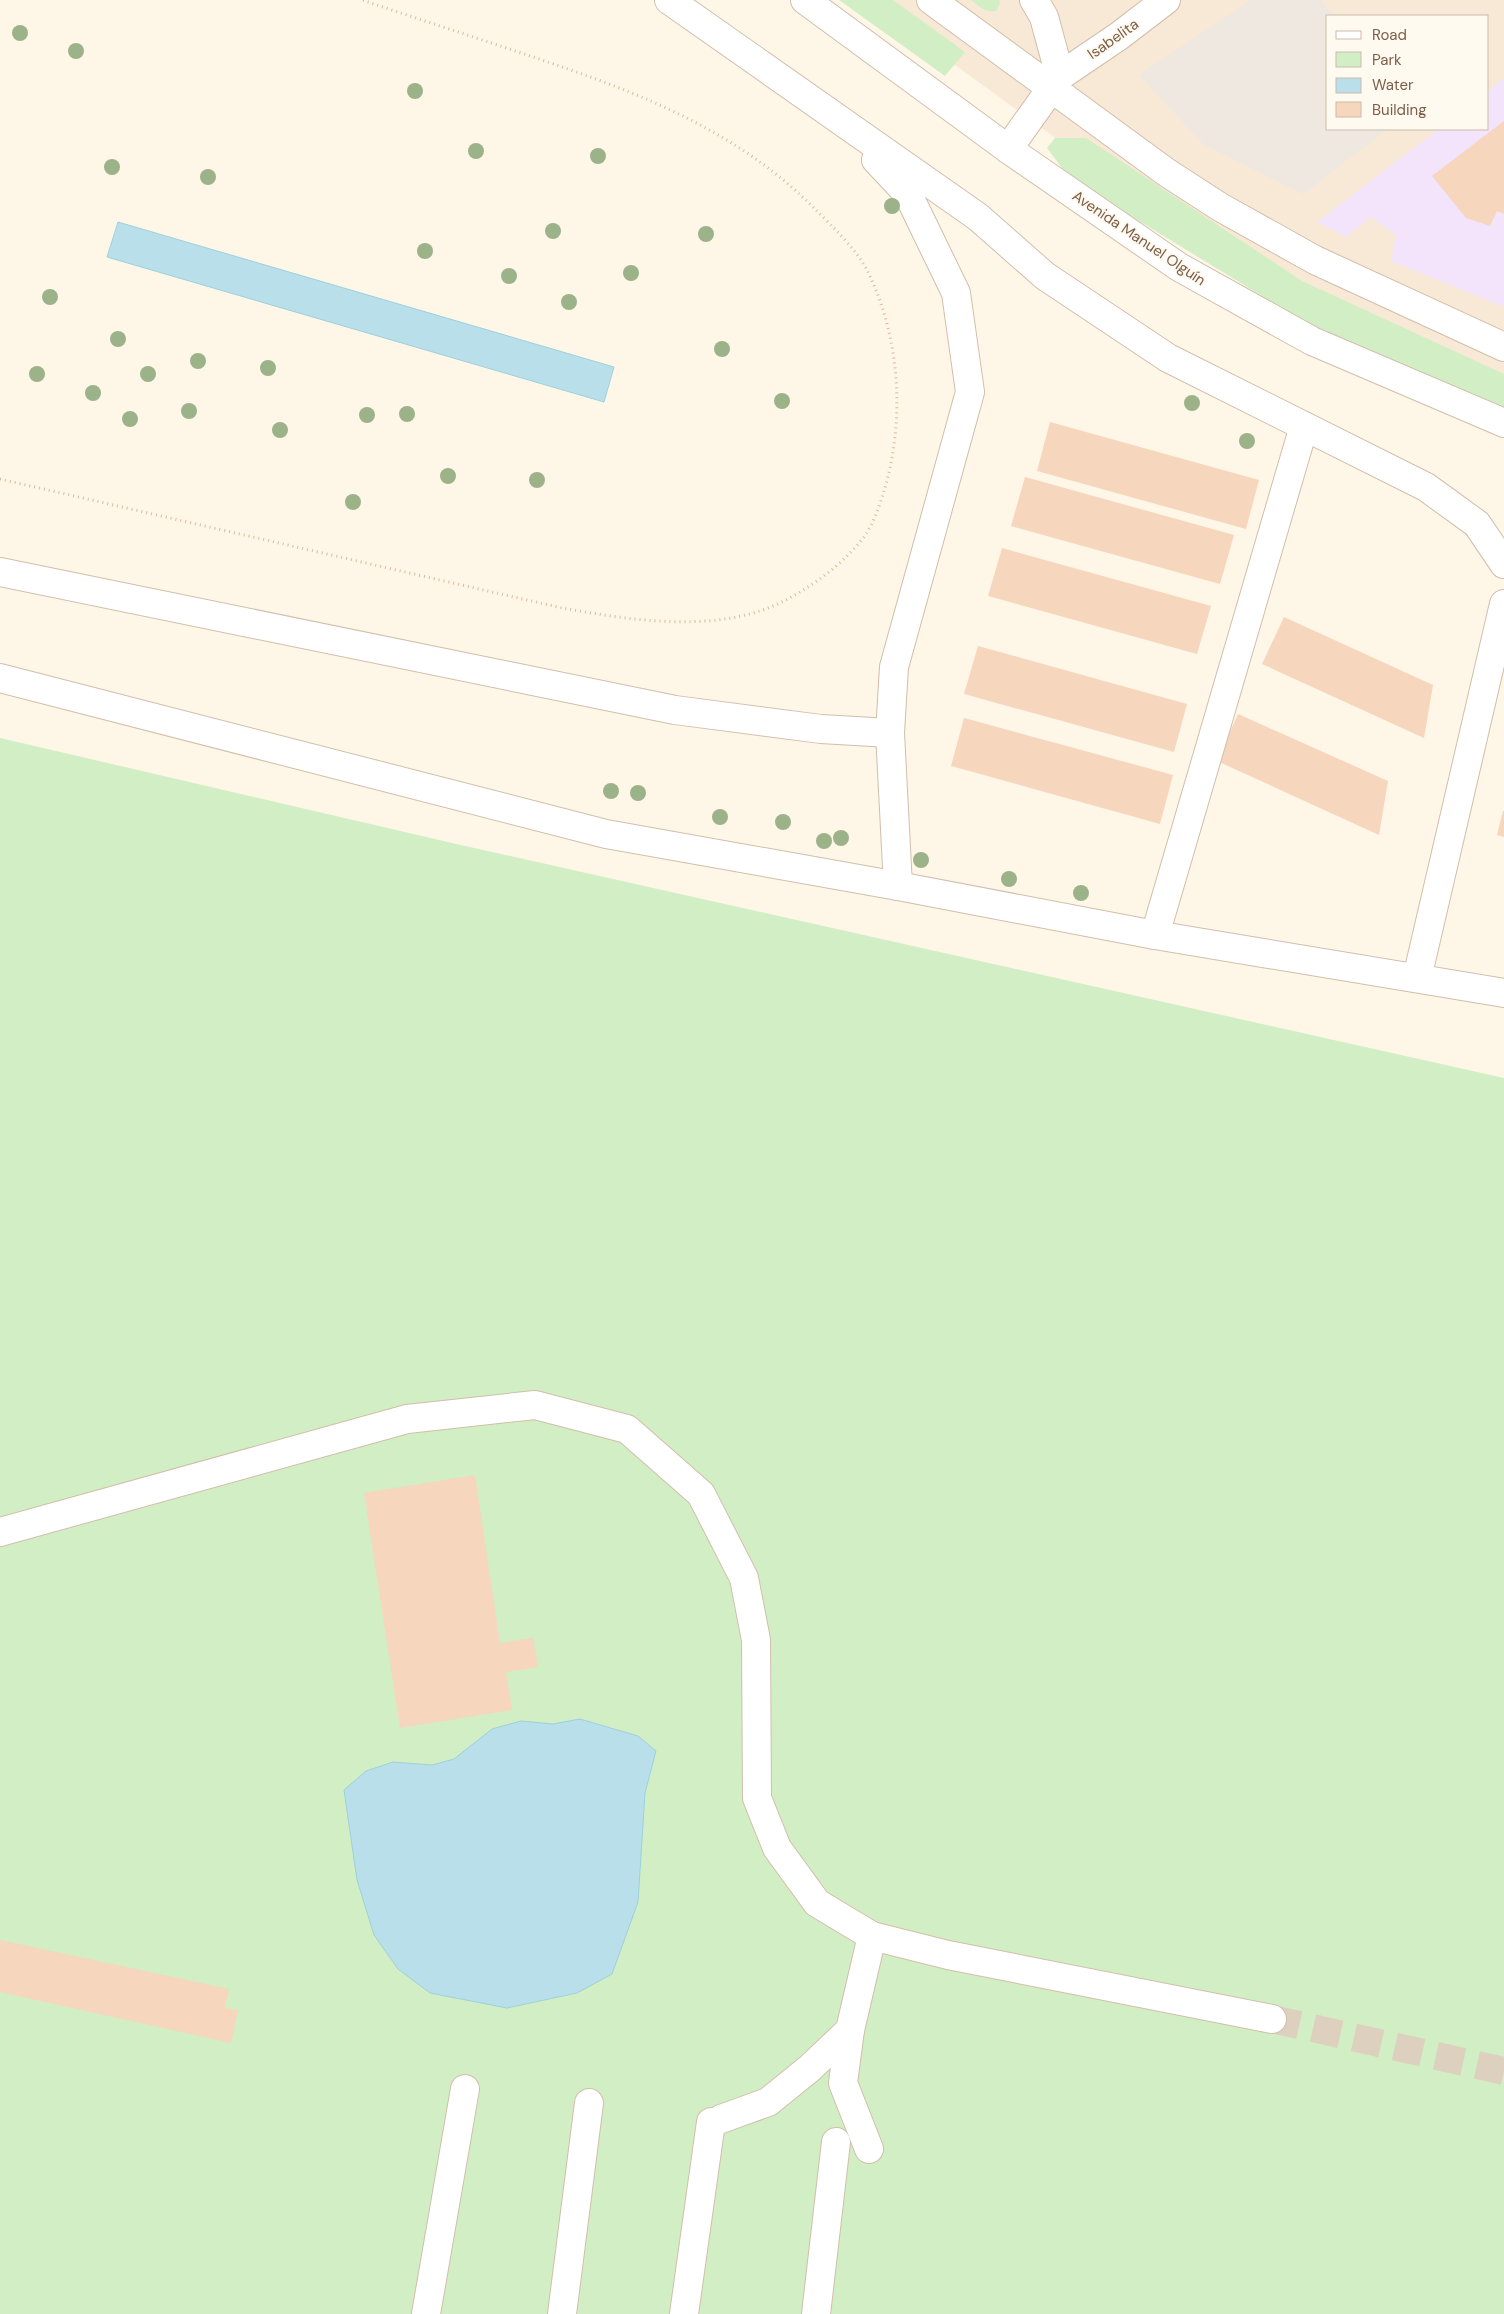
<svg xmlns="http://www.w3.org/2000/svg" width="1504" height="2314" font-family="'DM Sans',sans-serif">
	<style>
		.residential { fill: #f7e9d5; fill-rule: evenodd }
		.industrial { fill: #eee8e1 }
		.education { fill: #f3e3fb }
		.green { fill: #d2eec4 }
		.water { fill: #b9e0ea; stroke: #9ed0dd }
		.building { fill: #f6d6bc }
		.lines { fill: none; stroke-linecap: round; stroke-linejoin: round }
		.minor-tunnel { stroke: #ddd0bf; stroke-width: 28; stroke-dasharray: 28 14; stroke-linecap: butt }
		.minor-casing { stroke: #d2beab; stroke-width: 30 }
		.path { stroke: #dcba9e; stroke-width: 3; stroke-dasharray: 1 4; stroke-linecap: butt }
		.minor { stroke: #fff; stroke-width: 28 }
		.tree { fill: #9cb289 }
		.labels { text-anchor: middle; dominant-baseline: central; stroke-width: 4; stroke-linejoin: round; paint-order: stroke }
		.street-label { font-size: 15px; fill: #7b5d48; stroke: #fffaef }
	</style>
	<rect width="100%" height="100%" fill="#fef6e7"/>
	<path class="residential" d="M866,0H1504V389L1128,191ZM1328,16H1488V129H1328Z"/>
	<path class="industrial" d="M1251,0H1321L1334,16H1328V129H1388L1303,194L1203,144L1139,75Z"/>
	<path class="education" d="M1504,78V307L1391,261L1396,235L1371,217L1346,237L1317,222L1439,129H1488V91Z"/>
	<g class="green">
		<path d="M839,0H893L965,52L945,76Z"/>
		<path d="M971,0H999L1000,3L996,11C985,13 979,6 971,0Z"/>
		<path d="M1055,138H1086L1302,281L1504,374V409L1305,322L1070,179L1047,148Z"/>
		<path d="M0,738L465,846L1504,1078V2314H0Z"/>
	</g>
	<g class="water">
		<path d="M118,222L614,367L604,402L107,257Z"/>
		<path d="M580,1719L638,1736L656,1751L645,1793L638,1902L612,1974L577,1993L507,2008L430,1993L398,1969L374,1935L357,1880L344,1790L366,1771L393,1762L432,1765L454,1759L492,1729L521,1721L553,1724Z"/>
	</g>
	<g class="building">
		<path d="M1504,121V214L1497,211L1490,226L1466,218L1432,176Z"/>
		<path d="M1050,422L1259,480L1246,529L1037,471Z"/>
		<path d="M1025,477L1234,535L1220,584L1011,526Z"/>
		<path d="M1002,548L1211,606L1197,654L988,596Z"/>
		<path d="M1284,617L1433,685L1424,738L1262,664Z"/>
		<path d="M978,646L1187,704L1174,752L964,694Z"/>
		<path d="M1238,714L1388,781L1379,835L1217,761Z"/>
		<path d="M964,718L1173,775L1160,824L951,766Z"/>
		<path d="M1503,811H1504V837L1497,835Z"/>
		<path d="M475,1475L500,1643L533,1638L538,1667L506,1672L512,1710L400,1728L364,1493Z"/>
		<path d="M0,1940L229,1989L225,2008L238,2010L231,2043L0,1992Z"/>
	</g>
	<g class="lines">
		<path class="minor-tunnel" d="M1272,2019L1504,2071"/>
		<g class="minor-casing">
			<g id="minor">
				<path d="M669,0L978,217L1045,276L1168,358L1426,487L1477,524L1504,564"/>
				<path d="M805,0L1008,149L1179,267L1312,341L1504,423"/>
				<path d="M931,0L1166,172L1220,207L1315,260L1504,347"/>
				<path d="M1060,76L1119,36L1166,0"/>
				<path d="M1008,149L1060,76L1044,17L1034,0"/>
				<path d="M876,160L908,194L956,293L970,392L894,667L890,733L898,886"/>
				<path d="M0,572L675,710L821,729L890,733"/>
				<path d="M0,678L606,834L898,886L1155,935L1504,993"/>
				<path d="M1155,935L1304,426"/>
				<path d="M1417,978L1504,604"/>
				<path d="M0,1532L407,1419L535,1405L627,1429L701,1494L744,1578L756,1640L757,1798L777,1848L817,1903L872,1936L948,1955L1272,2019"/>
				<path d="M850,2030L843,2083L869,2149"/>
				<path d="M721,2119L768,2102L810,2068L850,2030L872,1936"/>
				<path d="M426,2314L465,2089"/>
				<path d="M562,2314L589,2103"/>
				<path d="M684,2314L711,2122"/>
				<path d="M816,2314L836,2142"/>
			</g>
		</g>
		<path class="path" d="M0,479L562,608C630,620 714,634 780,603C812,587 842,565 864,537C874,523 880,504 885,488C905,418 900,338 868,272C858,251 831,225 814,208C732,126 629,89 521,53C468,35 415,18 362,0"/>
		<use href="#minor" class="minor"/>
	</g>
	<g class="tree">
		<circle cx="20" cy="33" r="8"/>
		<circle cx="76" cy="51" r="8"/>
		<circle cx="415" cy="91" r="8"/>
		<circle cx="476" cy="151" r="8"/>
		<circle cx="598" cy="156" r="8"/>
		<circle cx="112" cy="167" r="8"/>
		<circle cx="208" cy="177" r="8"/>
		<circle cx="892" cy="206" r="8"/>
		<circle cx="553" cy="231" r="8"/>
		<circle cx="706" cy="234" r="8"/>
		<circle cx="425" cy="251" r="8"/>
		<circle cx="631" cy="273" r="8"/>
		<circle cx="509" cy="276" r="8"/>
		<circle cx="50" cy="297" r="8"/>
		<circle cx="569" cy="302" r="8"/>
		<circle cx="118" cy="339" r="8"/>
		<circle cx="722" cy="349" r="8"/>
		<circle cx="198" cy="361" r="8"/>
		<circle cx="268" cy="368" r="8"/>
		<circle cx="37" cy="374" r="8"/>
		<circle cx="148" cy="374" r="8"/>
		<circle cx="93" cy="393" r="8"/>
		<circle cx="782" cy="401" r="8"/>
		<circle cx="1192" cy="403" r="8"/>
		<circle cx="189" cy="411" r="8"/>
		<circle cx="407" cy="414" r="8"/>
		<circle cx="367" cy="415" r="8"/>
		<circle cx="130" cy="419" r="8"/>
		<circle cx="280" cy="430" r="8"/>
		<circle cx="1247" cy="441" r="8"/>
		<circle cx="448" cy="476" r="8"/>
		<circle cx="537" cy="480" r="8"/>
		<circle cx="353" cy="502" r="8"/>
		<circle cx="611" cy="791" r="8"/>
		<circle cx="638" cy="793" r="8"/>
		<circle cx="720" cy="817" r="8"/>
		<circle cx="783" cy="822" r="8"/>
		<circle cx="841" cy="838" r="8"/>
		<circle cx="824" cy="841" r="8"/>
		<circle cx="921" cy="860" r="8"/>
		<circle cx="1009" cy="879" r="8"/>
		<circle cx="1081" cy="893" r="8"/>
	</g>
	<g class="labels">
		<g class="street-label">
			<text transform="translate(1113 39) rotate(-35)">Isabelita</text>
			<text transform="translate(1139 238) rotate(34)">Avenida Manuel Olguín</text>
		</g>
	</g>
	<rect x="1326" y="15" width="162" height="115" fill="#fffaef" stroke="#cabbac"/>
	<rect x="1336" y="31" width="25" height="8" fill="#ffffff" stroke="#cabbac"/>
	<text x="1372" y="40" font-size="15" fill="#7b5d48">Road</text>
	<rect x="1336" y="52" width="25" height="15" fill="#d2eec4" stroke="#cabbac"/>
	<text x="1372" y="65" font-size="15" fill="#7b5d48">Park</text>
	<rect x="1336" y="78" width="25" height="15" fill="#b9e0ea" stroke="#cabbac"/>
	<text x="1372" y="90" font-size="15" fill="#7b5d48">Water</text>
	<rect x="1336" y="102" width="25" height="15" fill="#f6d6bc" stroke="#cabbac"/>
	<text x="1372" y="115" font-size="15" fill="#7b5d48">Building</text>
</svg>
